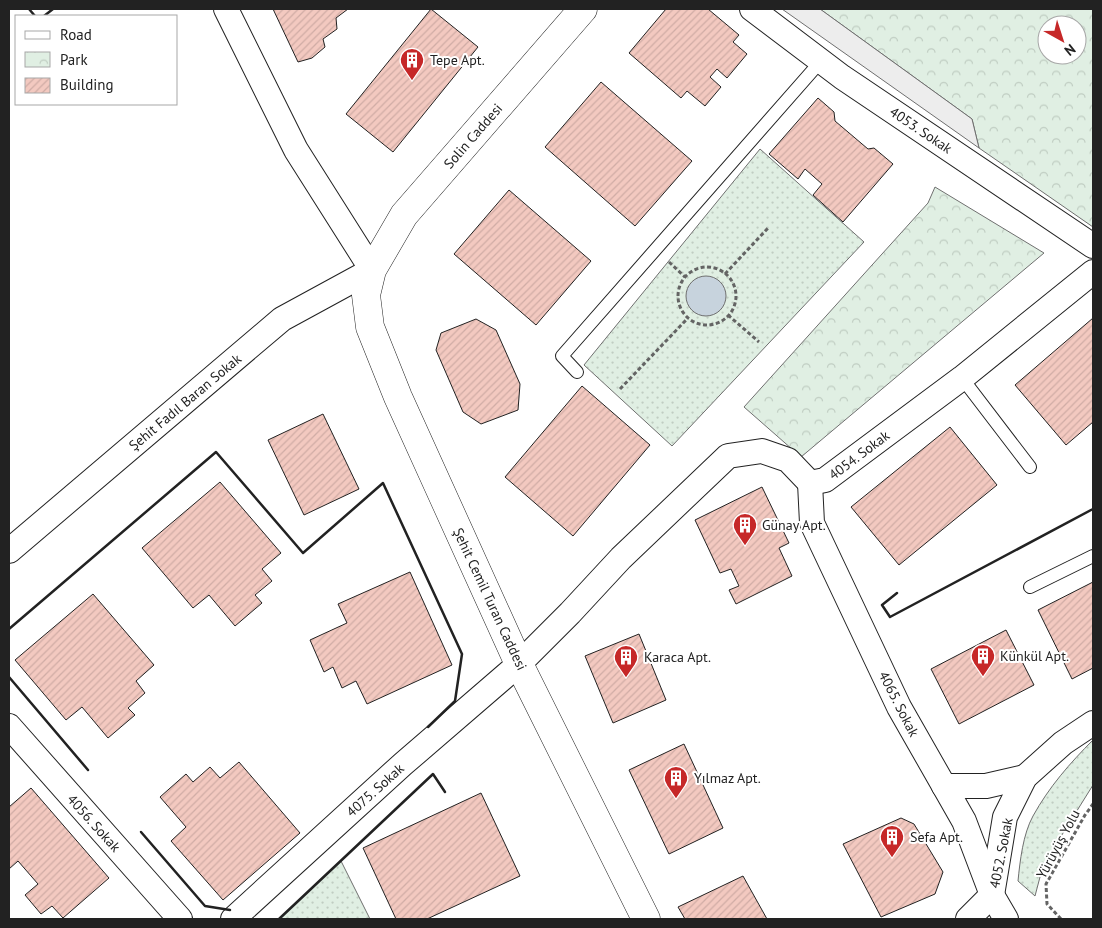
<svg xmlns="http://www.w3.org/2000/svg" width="1102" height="928" font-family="'PT Sans',sans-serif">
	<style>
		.grass { fill: url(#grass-dots); stroke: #6f6f6f }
		.park { fill: url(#park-crowns); stroke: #6f6f6f; fill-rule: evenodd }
		.parking { fill: #ededed; stroke: #6f6f6f }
		.water { fill: #c7d3dd; stroke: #6f6f6f }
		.building { fill: url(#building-hatch); stroke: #222 }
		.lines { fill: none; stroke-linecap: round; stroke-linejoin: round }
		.service-casing { stroke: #222; stroke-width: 14 }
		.minor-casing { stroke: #222; stroke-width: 26 }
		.tertiary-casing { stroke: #222; stroke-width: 29 }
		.path { stroke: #646464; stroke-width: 3; stroke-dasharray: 4 2.5; stroke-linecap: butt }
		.service { stroke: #fff; stroke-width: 12 }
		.minor { stroke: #fff; stroke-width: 24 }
		.tertiary { stroke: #fff; stroke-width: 28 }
		.wall { stroke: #222; stroke-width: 2.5 }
		.labels { text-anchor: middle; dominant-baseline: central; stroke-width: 4; stroke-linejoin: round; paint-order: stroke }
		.poi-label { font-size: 14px; fill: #222; stroke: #fff; text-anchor: start }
		.street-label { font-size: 14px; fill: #222; stroke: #fff }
	</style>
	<defs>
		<pattern id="grass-dots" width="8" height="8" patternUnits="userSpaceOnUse" patternTransform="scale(1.25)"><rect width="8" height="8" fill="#e0efe3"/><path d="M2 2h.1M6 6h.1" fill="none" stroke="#c0cdc2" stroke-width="1.8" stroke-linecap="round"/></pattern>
		<pattern id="park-crowns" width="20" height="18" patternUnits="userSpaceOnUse" patternTransform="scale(1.25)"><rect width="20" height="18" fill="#e0efe3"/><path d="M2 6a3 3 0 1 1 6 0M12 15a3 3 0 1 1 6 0" fill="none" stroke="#c0cdc2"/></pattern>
		<pattern id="building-hatch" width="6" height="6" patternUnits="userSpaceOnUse" patternTransform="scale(1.25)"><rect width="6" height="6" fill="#f3c9c0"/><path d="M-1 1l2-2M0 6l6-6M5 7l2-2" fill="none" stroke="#d0aca5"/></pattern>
	</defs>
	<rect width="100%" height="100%" fill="#fff"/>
	<g class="grass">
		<path d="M760,149L864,242L672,446L584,365Z"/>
		<path d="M1093,740V785L1055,846L1040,877L1035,896L1018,881C1020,861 1023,834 1033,816C1049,787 1070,763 1093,740Z"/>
		<path d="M341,861L370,919H279Z"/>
	</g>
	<g class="park">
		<path d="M820,9H1093V227L979,148L972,119ZM1047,25H1077V55H1047Z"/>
		<path d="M935,187L1044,253L801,457L744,407L928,203Z"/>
	</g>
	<path class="parking" d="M782,9H820L972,119L979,148Z"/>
	<circle class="water" cx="706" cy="296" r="20"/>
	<g class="building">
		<path d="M273,9H348L336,18L337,29L323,39L325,47L312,58L298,62Z"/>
		<path d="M431,9L478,47L393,152L346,114Z"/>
		<path d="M666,9H708L739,35L733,42L747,54L727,78L717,69L710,77L721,87L705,106L687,91L681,98L629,53Z"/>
		<path d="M601,82L692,161L635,226L545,147Z"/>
		<path d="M818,98L834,112L835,121L868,149L874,148L893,164L843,222L813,195L822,184L805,169L798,179L769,154Z"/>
		<path d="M509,190L591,261L536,325L454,254Z"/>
		<path d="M1093,318V422L1066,445L1015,385Z"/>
		<path d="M476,319L496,330L520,384L518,410L481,424L463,412L436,350L441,333Z"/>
		<path d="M582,386L650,445L573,536L505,477Z"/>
		<path d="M323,414L359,489L304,515L268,440Z"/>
		<path d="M950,427L997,485L899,565L851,507Z"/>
		<path d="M220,482L281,553L262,569L272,581L255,595L262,603L235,626L209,595L193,608L142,548Z"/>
		<path d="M762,487L789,543L779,548L792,576L736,604L729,590L739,586L731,569L720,573L695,520Z"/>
		<path d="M410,572L452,665L367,704L356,681L342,688L333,667L324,672L310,640L347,623L338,604Z"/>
		<path d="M1093,582V668L1072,679L1038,610Z"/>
		<path d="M93,594L154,665L136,681L145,693L128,708L135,715L108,738L82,707L66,720L15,660Z"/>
		<path d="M1006,630L1034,685L959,724L931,669Z"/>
		<path d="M639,634L666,700L613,723L585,656Z"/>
		<path d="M684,744L723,828L669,854L629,770Z"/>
		<path d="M239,762L300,833L223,900L171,841L186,827L160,797L186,774L193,782L210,767L220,778Z"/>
		<path d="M31,788L109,878L63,918L52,906L41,914L25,895L38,884L18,861L9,869V807Z"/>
		<path d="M481,793L520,876L427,919H396L363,848Z"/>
		<path d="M901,818L914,824L943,872L935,894L881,917L843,844Z"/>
		<path d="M743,876L767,919H685L678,907Z"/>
	</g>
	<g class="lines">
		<g class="service-casing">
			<g id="service">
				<path d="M577,372L562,356L821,61"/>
				<path d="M962,378L1030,467"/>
				<path d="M1030,587L1093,556"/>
			</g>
		</g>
		<g class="minor-casing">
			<g id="minor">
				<path d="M752,9L842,77L1093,246"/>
				<path d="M810,483L812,523L899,707L964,821L992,895L1006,919"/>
				<path d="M9,551L282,319L372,270L296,150L226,9"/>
				<path d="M9,726L180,919"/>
				<path d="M944,786H986L1025,777"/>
				<path d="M233,919L403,764L519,664L570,613L621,558L728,456L762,451L788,460L810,483L825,480L962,378L1093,272"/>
				<path d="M968,919L992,895L1005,817L1025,777L1063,743L1093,723"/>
			</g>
		</g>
		<g class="tertiary-casing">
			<path id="tertiary" d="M583,9L404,215L372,270L366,295L370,327L398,397L519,664L646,919"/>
		</g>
		<g class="path">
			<path d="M669,262L685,277"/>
			<circle cx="707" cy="296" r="29"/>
			<path d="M725,274L769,227"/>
			<path d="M728,315L759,342"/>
			<path d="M620,389L688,318"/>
			<path d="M1061,919L1047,904L1046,884L1085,815L1093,804"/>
		</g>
		<use href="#service" class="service"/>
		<use href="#minor" class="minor"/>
		<use href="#tertiary" class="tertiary"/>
		<g class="wall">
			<path d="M29,9L35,16"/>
			<path d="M44,16L53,9"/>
			<path d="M897,593L882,605L890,617L1093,509"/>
			<path d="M9,629L216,452L303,553L383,483L462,654L455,701L428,727"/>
			<path d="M9,677L88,770"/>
			<path d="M141,832L205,906L230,910"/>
			<path d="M279,919L433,774L445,792"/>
		</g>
	</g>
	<defs>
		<g id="building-pin" transform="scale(1.25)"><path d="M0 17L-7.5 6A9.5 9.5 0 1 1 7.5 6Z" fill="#c62828" stroke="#fff"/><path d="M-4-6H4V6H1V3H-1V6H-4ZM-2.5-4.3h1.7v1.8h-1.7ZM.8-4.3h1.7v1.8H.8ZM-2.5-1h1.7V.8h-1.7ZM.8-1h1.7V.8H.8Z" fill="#fff"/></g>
	</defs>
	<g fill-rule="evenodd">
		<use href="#building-pin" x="412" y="60"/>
		<use href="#building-pin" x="745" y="525"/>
		<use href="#building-pin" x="983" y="656"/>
		<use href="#building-pin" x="626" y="657"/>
		<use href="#building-pin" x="676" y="778"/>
		<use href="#building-pin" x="892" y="837"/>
	</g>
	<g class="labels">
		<g class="poi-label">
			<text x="430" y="60">Tepe Apt.</text>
			<text x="762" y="525">Günay Apt.</text>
			<text x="1000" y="656">Künkül Apt.</text>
			<text x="644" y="657">Karaca Apt.</text>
			<text x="694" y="778">Yılmaz Apt.</text>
			<text x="910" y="837">Sefa Apt.</text>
		</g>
		<g class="street-label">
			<text transform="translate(921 130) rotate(34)">4053. Sokak</text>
			<text transform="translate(473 136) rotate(-49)">Solin Caddesi</text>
			<text transform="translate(185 402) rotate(-40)">Şehit Fadıl Baran Sokak</text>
			<text transform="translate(859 455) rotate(-37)">4054. Sokak</text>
			<text transform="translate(490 599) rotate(65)">Şehit Cemil Turan Caddesi</text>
			<text transform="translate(899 704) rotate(63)">4065. Sokak</text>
			<text transform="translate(375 790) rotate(-42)">4075. Sokak</text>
			<text transform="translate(94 823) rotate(48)">4056. Sokak</text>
			<text transform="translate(1058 844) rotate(-62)">Yürüyüş Yolu</text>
			<text transform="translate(1001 853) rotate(-79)">4052. Sokak</text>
		</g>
	</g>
	<rect width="1102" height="928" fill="none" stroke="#222222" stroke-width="20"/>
	<rect x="15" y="15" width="162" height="90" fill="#ffffff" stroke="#a7a7a7"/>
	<rect x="25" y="31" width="25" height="8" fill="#ffffff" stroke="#a7a7a7"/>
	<text x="60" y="40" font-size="15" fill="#222222">Road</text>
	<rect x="25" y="52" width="25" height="15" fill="url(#park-crowns)" stroke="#a7a7a7"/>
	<text x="60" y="65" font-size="15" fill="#222222">Park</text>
	<rect x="25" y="78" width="25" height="15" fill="url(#building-hatch)" stroke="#a7a7a7"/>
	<text x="60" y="90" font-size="15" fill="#222222">Building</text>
	<g transform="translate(1062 40) rotate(141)"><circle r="24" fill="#ffffff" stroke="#a7a7a7"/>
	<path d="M0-4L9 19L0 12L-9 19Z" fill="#c62828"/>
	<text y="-8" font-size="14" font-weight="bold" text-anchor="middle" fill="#222222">N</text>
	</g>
</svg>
